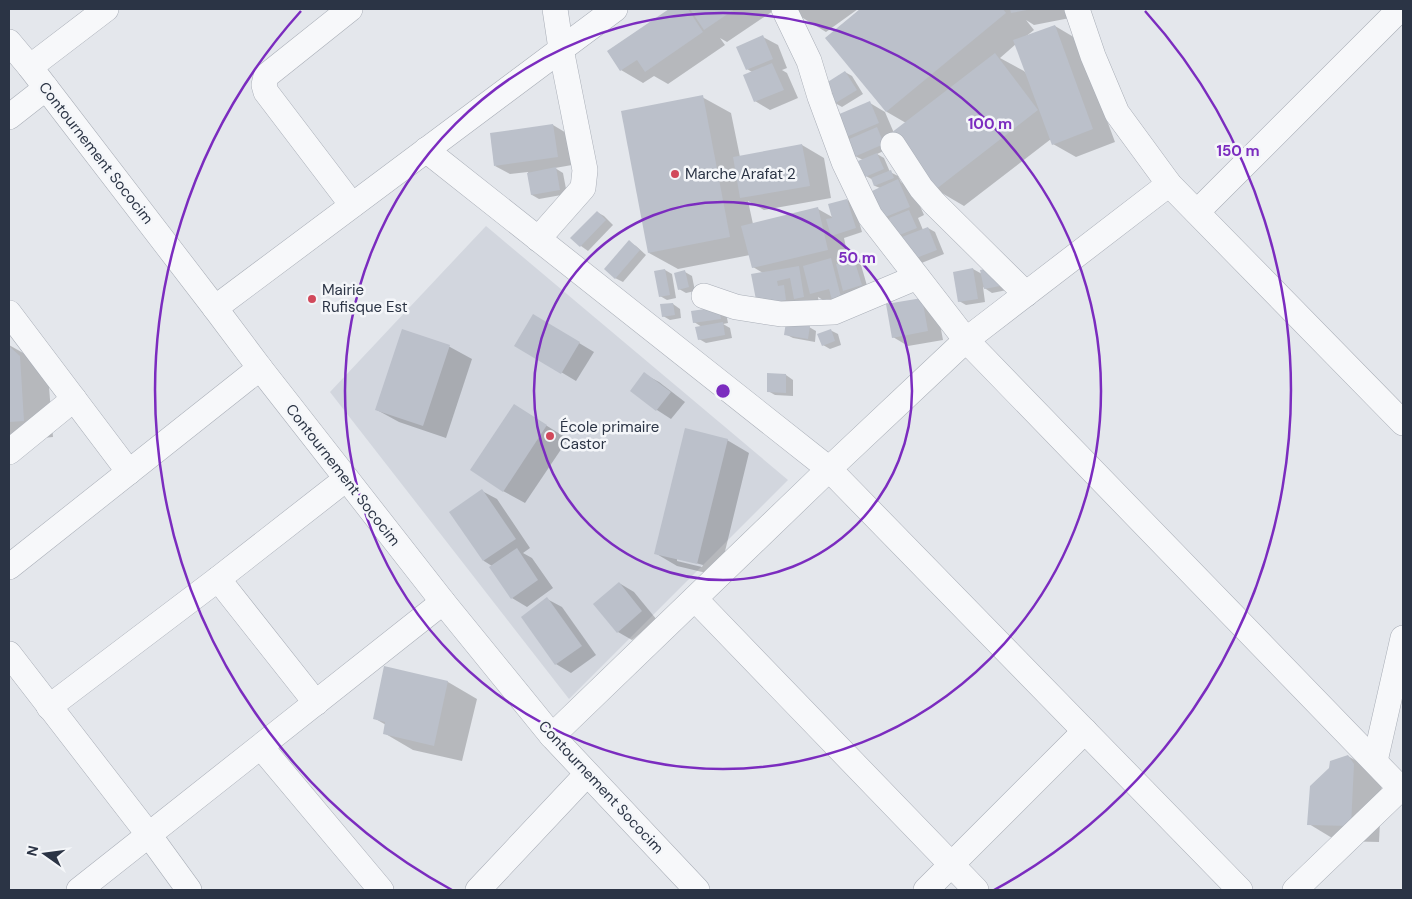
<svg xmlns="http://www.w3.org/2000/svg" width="1412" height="899" font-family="'DM Sans',sans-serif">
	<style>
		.built { fill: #d2d6de }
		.shadow { fill: #0003; fill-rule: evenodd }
		.building { fill: #bbc0ca }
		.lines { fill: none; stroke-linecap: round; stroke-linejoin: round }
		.minor-casing { stroke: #a9aeb7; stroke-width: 26 }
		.minor { stroke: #f7f8fa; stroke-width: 25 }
		.ring { fill: none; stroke: #7b2cbf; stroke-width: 2.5 }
		.poi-dot { fill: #d1495b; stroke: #f4f6f9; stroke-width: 2 }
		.labels { text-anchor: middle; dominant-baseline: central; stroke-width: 5; stroke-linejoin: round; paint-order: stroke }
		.street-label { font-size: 15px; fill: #2b3445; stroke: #f4f6f9 }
		.poi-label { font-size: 15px; fill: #2b3445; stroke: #f4f6f9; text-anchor: start }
		.centre { fill: #7b2cbf; stroke: #f4f6f9; stroke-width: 2.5 }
		.ring-label { font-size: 15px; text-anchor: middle; font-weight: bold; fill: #7b2cbf; stroke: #f4f6f9; stroke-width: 5; stroke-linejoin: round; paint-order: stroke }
	</style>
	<rect width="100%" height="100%" fill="#e4e7ec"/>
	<path class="built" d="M486,226L788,480L569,699L330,392Z"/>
	<g class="shadow">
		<path d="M671,9H776L727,42L720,38L725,45L668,84L654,76L643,83L621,70L609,51Z"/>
		<path d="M793,9H858L826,32L798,15Z"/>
		<path d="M861,9H1073L1075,17L1034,25L1026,20L1034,30L1025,37L1055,26L1077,39L1115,142L1076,157L1053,144L1051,139L964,206L935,189L892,132L885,135L890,148L877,154L884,158L890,172L898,176L901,182L913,190L924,215L918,218L923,230L928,228L935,232L944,254L919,264L898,235L892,221L884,217L880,188L875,186L873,180L866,176L863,160L855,156L840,139L870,103L885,112L894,133L906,123L887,112L826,38ZM1016,44L1028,76L1024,71L1000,58Z"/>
		<path d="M763,37L778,45L787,68L782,70L787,73L798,98L770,110L755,101L752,72L747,69Z"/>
		<path d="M845,72L852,76L863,94L842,107L835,103Z"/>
		<path d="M702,97L731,113L740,157L802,145L824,158L831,198L764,210L748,201L753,224L818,209L834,218L847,200L854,204L862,232L844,238L849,262L854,261L861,265L868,289L826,302L818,297L819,305L810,307L799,301L801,308L773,313L763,273L753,267L750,255L678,269L649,253Z"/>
		<path d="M553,125L568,134L572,165L555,168L563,173L567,194L539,199L532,195L528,172L510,174L495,166Z"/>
		<path d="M597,212L604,216L613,225L588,251L581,246L572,238Z"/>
		<path d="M629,242L636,246L646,255L623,282L615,278Z"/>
		<path d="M973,269L982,274L1007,290L992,293L983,287L985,302L966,305L959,301L955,273Z"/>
		<path d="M665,270L672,274L676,298L667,300L660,296Z"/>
		<path d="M685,272L692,276L695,291L686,293L679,289Z"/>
		<path d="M922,299L937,308L943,340L908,346L893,337Z"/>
		<path d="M673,304L680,309L681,318L670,320L663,316Z"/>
		<path d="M726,313L728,323L723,324L730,328L732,338L706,343L699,339L702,327L694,322Z"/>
		<path d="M534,316L594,352L576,381L516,345Z"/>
		<path d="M809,327L816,331L815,342L793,338L785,334Z"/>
		<path d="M830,330L838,334L841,345L830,349L823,345Z"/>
		<path d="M403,331L450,347L472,359L446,438L399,422L377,410Z"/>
		<path d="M9,345L32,358L48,374L53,437L9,441Z"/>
		<path d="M644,374L659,382L685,402L671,419L657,410L632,391Z"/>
		<path d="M768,374L786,375L793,380V396L775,395L768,391Z"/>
		<path d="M515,406L568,439L525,503L503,491Z"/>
		<path d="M727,440L749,453L719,576L677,566L655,553ZM677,558L703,565L702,567L677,561Z"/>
		<path d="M482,491L497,499L530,548L523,553L532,558L553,588L527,607L512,598L492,566L484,561L451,513Z"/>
		<path d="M619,583L634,592L657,620L632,640L618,632Z"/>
		<path d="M547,599L562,607L596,655L571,673L556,664L523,617Z"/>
		<path d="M385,668L448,682L477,699L462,761L413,750L384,733L386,725L374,718Z"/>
		<path d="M1348,756L1377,773L1382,781L1379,842L1337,841L1309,824Z"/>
	</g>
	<g class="building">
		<path d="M669,9H688L703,32L645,72L637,60L620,71L607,51Z"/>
		<path d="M690,9H735L704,30Z"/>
		<path d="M860,9H1003L1006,13L886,112L825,38Z"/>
		<path d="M1010,9H1027V10L1011,13Z"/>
		<path d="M1055,25L1093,129L1052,145L1013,40Z"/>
		<path d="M763,35L773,59L746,70L736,47Z"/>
		<path d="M995,53L1038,110L935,190L891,133Z"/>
		<path d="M772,63L784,90L754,102L743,75Z"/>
		<path d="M845,71L857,90L834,104L823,85Z"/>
		<path d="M703,95L730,237L648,253L621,111Z"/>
		<path d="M870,101L879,123L839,140L830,118Z"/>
		<path d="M553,124L558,157L494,166L490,133Z"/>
		<path d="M877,127L884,144L854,157L847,140Z"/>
		<path d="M802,144L810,186L740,198L733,157Z"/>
		<path d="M877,153L884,169L865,177L858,161Z"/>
		<path d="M556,167L560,190L531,195L527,173Z"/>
		<path d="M891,170L894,178L874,186L871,178Z"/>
		<path d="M898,179L910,207L883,218L872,191Z"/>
		<path d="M847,199L856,228L831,236L826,219L832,218L828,204Z"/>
		<path d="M818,207L828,250L752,268L741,226Z"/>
		<path d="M909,210L917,228L897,236L889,218Z"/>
		<path d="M597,211L606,220L580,247L570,238Z"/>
		<path d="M928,227L937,250L911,260L902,237Z"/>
		<path d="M629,240L640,250L615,279L604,269Z"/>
		<path d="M831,258L841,297L832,300L829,289L810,294L803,266Z"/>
		<path d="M854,259L862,285L843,291L836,264Z"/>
		<path d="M799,266L804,297L794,299L790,278L777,281L778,286L784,285L786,300L757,305L751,274Z"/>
		<path d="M997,267L1000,286L984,289L980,270Z"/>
		<path d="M973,268L978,299L958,302L953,272Z"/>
		<path d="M665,269L670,295L659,297L654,271Z"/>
		<path d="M685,270L689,287L678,290L674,273Z"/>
		<path d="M922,298L928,331L892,338L886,304Z"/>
		<path d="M673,303L675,315L662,317L660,304Z"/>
		<path d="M719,307L721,319L693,323L691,311Z"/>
		<path d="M533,314L580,342L561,374L514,346Z"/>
		<path d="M723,322L725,335L698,340L695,327Z"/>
		<path d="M786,322L810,326L808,339L784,335Z"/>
		<path d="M402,329L450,345L423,426L375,410Z"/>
		<path d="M831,329L835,341L822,346L817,334Z"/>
		<path d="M9,346L20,356L24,421L9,422Z"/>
		<path d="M644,372L671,392L656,411L630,391Z"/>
		<path d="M767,373L786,374V393L767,392Z"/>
		<path d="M514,404L547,425L503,492L470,470Z"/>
		<path d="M685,428L728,439L697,564L654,554Z"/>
		<path d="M482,489L516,539L483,561L449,512Z"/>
		<path d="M517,548L538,580L511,599L489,567Z"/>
		<path d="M619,582L642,611L617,633L593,604Z"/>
		<path d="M547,597L582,646L555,665L521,617Z"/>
		<path d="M384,666L448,681L434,746L383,734L385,722L373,719Z"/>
		<path d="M1348,755L1354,764L1351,826L1307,825L1310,786L1329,768L1330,761Z"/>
	</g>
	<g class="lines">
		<g class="minor-casing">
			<g id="minor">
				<path d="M350,9L266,76L264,85L266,92L352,205"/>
				<path d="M784,9L809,61L820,97L844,162L870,216L966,340L1403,791"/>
				<path d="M1077,9L1093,56L1117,113L1169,184L1403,423"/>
				<path d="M9,42L30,67L215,308L260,368L443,602L552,736L697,890"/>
				<path d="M30,67L106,9"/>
				<path d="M9,117L46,88"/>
				<path d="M893,145L921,188L934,203L1026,294"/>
				<path d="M426,150L829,469L1240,890"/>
				<path d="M1197,212L1400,9"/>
				<path d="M538,239L583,188L585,170L561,49L555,9"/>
				<path d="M704,296L736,307L781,314L834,312L917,277"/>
				<path d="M215,308L615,9"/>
				<path d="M9,313L129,472"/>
				<path d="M9,452L74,399"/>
				<path d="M9,567L260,368"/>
				<path d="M218,579L316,703"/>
				<path d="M695,599L976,890"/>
				<path d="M9,654L149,835L189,890"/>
				<path d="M49,707L218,579L346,479"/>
				<path d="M552,736L829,469L966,340L1169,184"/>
				<path d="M261,747L381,890"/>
				<path d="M1375,761L1403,638"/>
				<path d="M79,890L443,602"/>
				<path d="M478,890L587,774"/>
				<path d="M926,890L1085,731"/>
				<path d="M1295,890L1401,788"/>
			</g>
		</g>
		<use href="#minor" class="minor"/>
	</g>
	<g class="ring">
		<circle cx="723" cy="391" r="189"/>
		<circle cx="723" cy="391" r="378"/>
		<path d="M452 890A568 568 0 0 1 301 11M1145 11A568 568 0 0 1 994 890"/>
	</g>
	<g class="poi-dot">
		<circle cx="675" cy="174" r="5"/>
		<circle cx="312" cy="299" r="5"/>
		<circle cx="550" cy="436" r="5"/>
	</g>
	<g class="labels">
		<g class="street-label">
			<text transform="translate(96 153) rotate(52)">Contournement Sococim</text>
			<text transform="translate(343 475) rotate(52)">Contournement Sococim</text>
			<text transform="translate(601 787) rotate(47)">Contournement Sococim</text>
		</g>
		<g class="poi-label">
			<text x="685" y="174">Marche Arafat 2</text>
			<text x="322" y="290">Mairie<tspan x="322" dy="17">Rufisque Est</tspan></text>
			<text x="560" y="427">École primaire<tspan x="560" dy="17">Castor</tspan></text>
		</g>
	</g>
	<circle cx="723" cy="391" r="8" class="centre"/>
	<g class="ring-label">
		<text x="990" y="129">100 m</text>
		<text x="1238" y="156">150 m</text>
		<text x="857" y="263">50 m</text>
	</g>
	<rect width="1412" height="899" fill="none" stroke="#2b3445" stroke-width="20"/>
	<g transform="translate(45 854) rotate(284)" stroke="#f4f6f9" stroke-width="4" paint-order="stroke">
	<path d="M0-4L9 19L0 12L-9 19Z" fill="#2b3445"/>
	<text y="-8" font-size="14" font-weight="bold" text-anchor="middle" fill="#2b3445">N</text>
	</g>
</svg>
